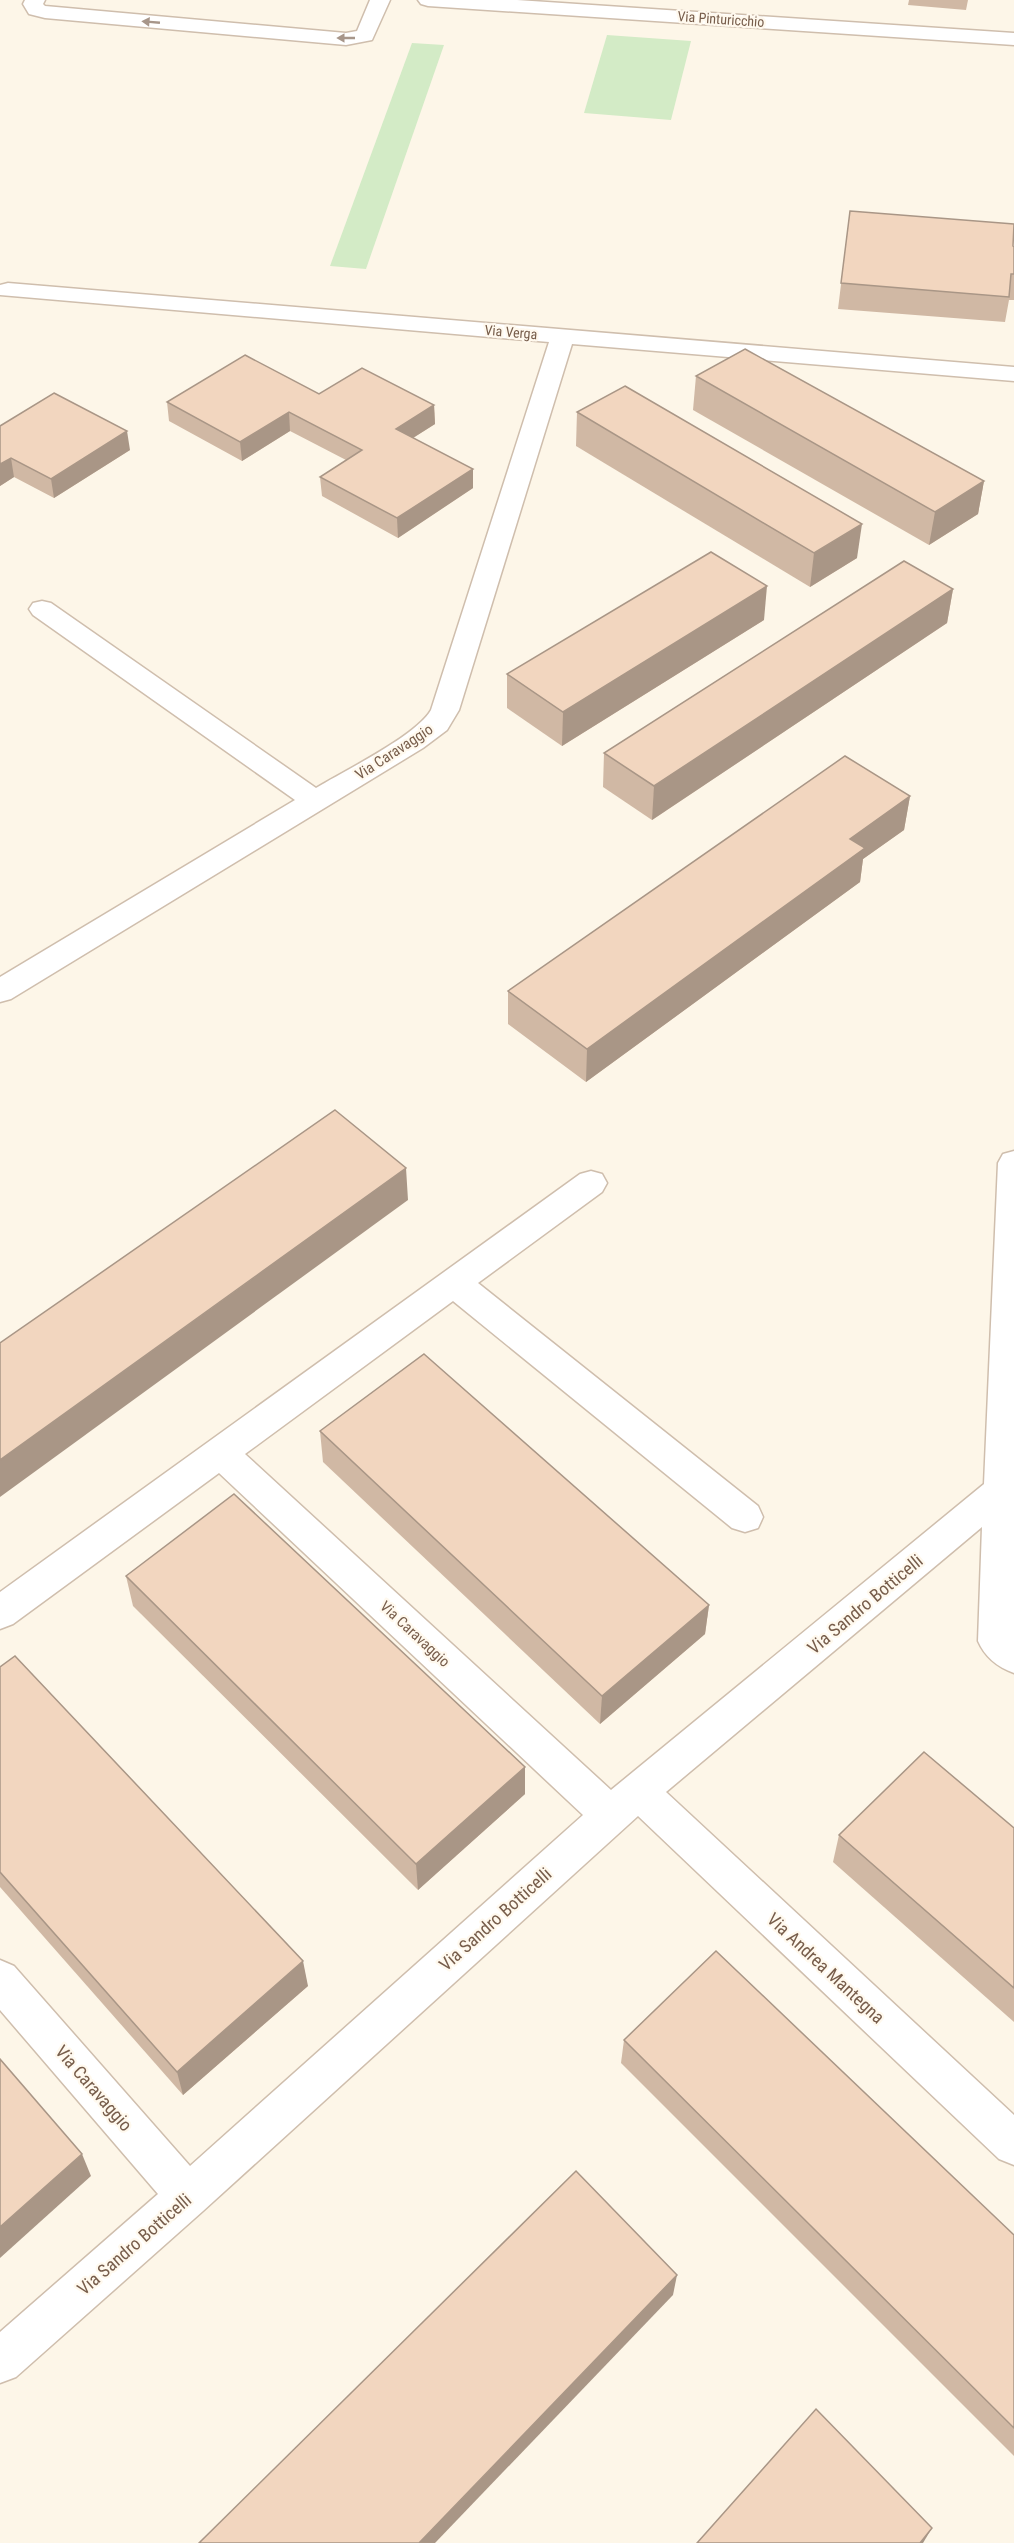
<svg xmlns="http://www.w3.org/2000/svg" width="1014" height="2543" font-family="'Roboto Condensed',sans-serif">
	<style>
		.green { fill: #d3ebc6 }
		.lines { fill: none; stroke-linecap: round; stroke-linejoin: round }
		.service-casing { stroke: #cfbead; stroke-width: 3 }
		.minor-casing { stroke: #cfbead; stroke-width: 3 }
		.service { fill: #fff; fill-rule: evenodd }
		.minor { fill: #fff; fill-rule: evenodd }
		.wall { fill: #d0b8a4 }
		.shaded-wall { fill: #a99686 }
		.building { fill: #f2d6bf; stroke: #a99686; stroke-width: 1.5 }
		.oneway { fill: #a7968a }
		.labels { text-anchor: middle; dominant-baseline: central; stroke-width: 4.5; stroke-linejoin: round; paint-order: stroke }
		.far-street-label { font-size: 14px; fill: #775d4b; stroke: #fff9ee }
		.street-label { font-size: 15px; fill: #775d4b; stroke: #fff9ee }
		.near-street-label { font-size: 18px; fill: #775d4b; stroke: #fff9ee }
	</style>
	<rect width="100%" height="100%" fill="#fdf6e8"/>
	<g class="green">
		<path d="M607,35L691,41L671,120L584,113Z"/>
		<path d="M412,43L444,45L366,269L330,266Z"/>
	</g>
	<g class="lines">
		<g class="service-casing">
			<path id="service" d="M25,0H45L43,4L45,6L346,33L357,31L370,0H390L372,40L346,45L45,18L29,14L23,4Z"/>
		</g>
		<g class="minor-casing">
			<g id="minor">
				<path d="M418,0H517L1014,33V45L428,6L421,4Z"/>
				<path d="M8,283L1014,367V381L572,344L459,710L447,730L423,748L11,999L0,1002V977L295,800L33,615L29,609L33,603L42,601L51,603L316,788C344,771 416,736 431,710L549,342L0,295V285Z"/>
				<path d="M1014,1151V1673C997,1667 985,1657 978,1641L982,1527L666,1792L1014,2115V2165L999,2159L638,1816L203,2211L16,2377L0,2383V2332L158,2194L0,2010V1960L14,1966L190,2166L583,1815L219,1473L13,1624L0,1629V1592L580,1174L591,1171L602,1174L607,1183L602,1192L478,1283L758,1506L763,1517L758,1528L745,1532L732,1528L453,1301L245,1454L611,1790L984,1484L998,1163L1003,1154Z"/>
			</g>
		</g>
		<use href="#service" class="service"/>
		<use href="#minor" class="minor"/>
	</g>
	<g class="wall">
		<path d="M909,0H968L966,10L908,5Z"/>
		<path d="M850,211L1014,247V300H1009L1005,322L838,309Z"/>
		<path d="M696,376L984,481L978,514L929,545L693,410Z"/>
		<path d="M319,394L434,405L435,424L413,438L473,488L398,538L322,496L320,477L346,460L290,431L242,461L169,421L167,402Z"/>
		<path d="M577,412L857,558L810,587L576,446Z"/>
		<path d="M0,426L130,450L54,498L14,477L0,486Z"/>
		<path d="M953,589L947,623L652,820L603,787L604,753Z"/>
		<path d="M764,620L562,746L507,708V674Z"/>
		<path d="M910,796L904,830L863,859L860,882L586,1082L508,1024V991Z"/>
		<path d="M320,1431L709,1605L705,1634L600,1724L323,1462Z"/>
		<path d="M126,1576L525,1767V1794L418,1890L133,1606Z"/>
		<path d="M0,1667L308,1986L183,2095L0,1887Z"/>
		<path d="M1014,1828V2022L833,1862L839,1835Z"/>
		<path d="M624,2040L1014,2235V2456L621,2063Z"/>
	</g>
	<g class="shaded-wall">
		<path d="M434,405L435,424L397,448L396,429Z"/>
		<path d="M289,412L290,431L242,461L240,442Z"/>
		<path d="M127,431L130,450L54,498L51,479Z"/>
		<path d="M11,458L14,477L0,486V464Z"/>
		<path d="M473,469V488L398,538L397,518Z"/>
		<path d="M984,481L978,514L929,545L935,512Z"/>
		<path d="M862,524L857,558L810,587L814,553Z"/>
		<path d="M767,586L764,620L562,746L563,712Z"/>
		<path d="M953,589L947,623L652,820L654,786Z"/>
		<path d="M910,796L904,830L863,859L860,882L586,1082L587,1049L850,839Z"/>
		<path d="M406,1168L408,1200L0,1497V1460Z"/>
		<path d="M709,1605L705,1634L600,1724L602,1696Z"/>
		<path d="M525,1767V1794L418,1890L416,1864Z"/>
		<path d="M303,1961L308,1986L183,2095L177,2072Z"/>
		<path d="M82,2154L91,2176L0,2258V2227Z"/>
		<path d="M677,2275L673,2295L435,2543H419Z"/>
		<path d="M932,2528L923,2543H920Z"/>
	</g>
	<g class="building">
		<path d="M850,211L1014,224L1013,246L1014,247V274H1011L1009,297L841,283Z"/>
		<path d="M745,349L984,481L935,512L696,376Z"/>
		<path d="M245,355L319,394L362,368L434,405L396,429L473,469L397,518L320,477L362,450L289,412L240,442L167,402Z"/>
		<path d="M625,386L862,524L814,553L577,412Z"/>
		<path d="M54,393L127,431L51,479L11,458L0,464V426Z"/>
		<path d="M711,552L767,586L563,712L507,674Z"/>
		<path d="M904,561L953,589L654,786L604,753Z"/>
		<path d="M845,756L910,796L850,839L865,848L587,1049L508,991Z"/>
		<path d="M335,1110L406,1168L0,1460V1343Z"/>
		<path d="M424,1354L709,1605L602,1696L320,1431Z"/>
		<path d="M234,1494L525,1767L416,1864L126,1576Z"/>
		<path d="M15,1656L303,1961L177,2072L0,1872V1667Z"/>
		<path d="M924,1752L1014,1828V1988L839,1835Z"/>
		<path d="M716,1951L1014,2235V2428L624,2040Z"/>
		<path d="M0,2059L82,2154L0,2227Z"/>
		<path d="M576,2171L677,2275L419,2543H199Z"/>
		<path d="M816,2409L932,2528L920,2543H697Z"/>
	</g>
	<defs><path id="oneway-solid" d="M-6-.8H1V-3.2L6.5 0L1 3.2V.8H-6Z" transform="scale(1.5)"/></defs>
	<g class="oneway">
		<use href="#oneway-solid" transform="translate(151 22) rotate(-175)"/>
		<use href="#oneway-solid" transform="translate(346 38) rotate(180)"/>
	</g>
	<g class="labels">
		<g class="far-street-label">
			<text transform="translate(721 19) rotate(4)">Via Pinturicchio</text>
			<text transform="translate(511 332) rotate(5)">Via Verga</text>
		</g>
		<g class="street-label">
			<text transform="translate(394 752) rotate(-33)">Via Caravaggio</text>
			<text transform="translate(415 1634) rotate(43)">Via Caravaggio</text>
		</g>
		<g class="near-street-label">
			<text transform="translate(865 1604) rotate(-40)">Via Sandro Botticelli</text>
			<text transform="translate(495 1919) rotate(-42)">Via Sandro Botticelli</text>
			<text transform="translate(826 1968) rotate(43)">Via Andrea Mantegna</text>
			<text transform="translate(94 2088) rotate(49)">Via Caravaggio</text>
			<text transform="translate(134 2244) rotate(-41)">Via Sandro Botticelli</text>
		</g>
	</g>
</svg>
